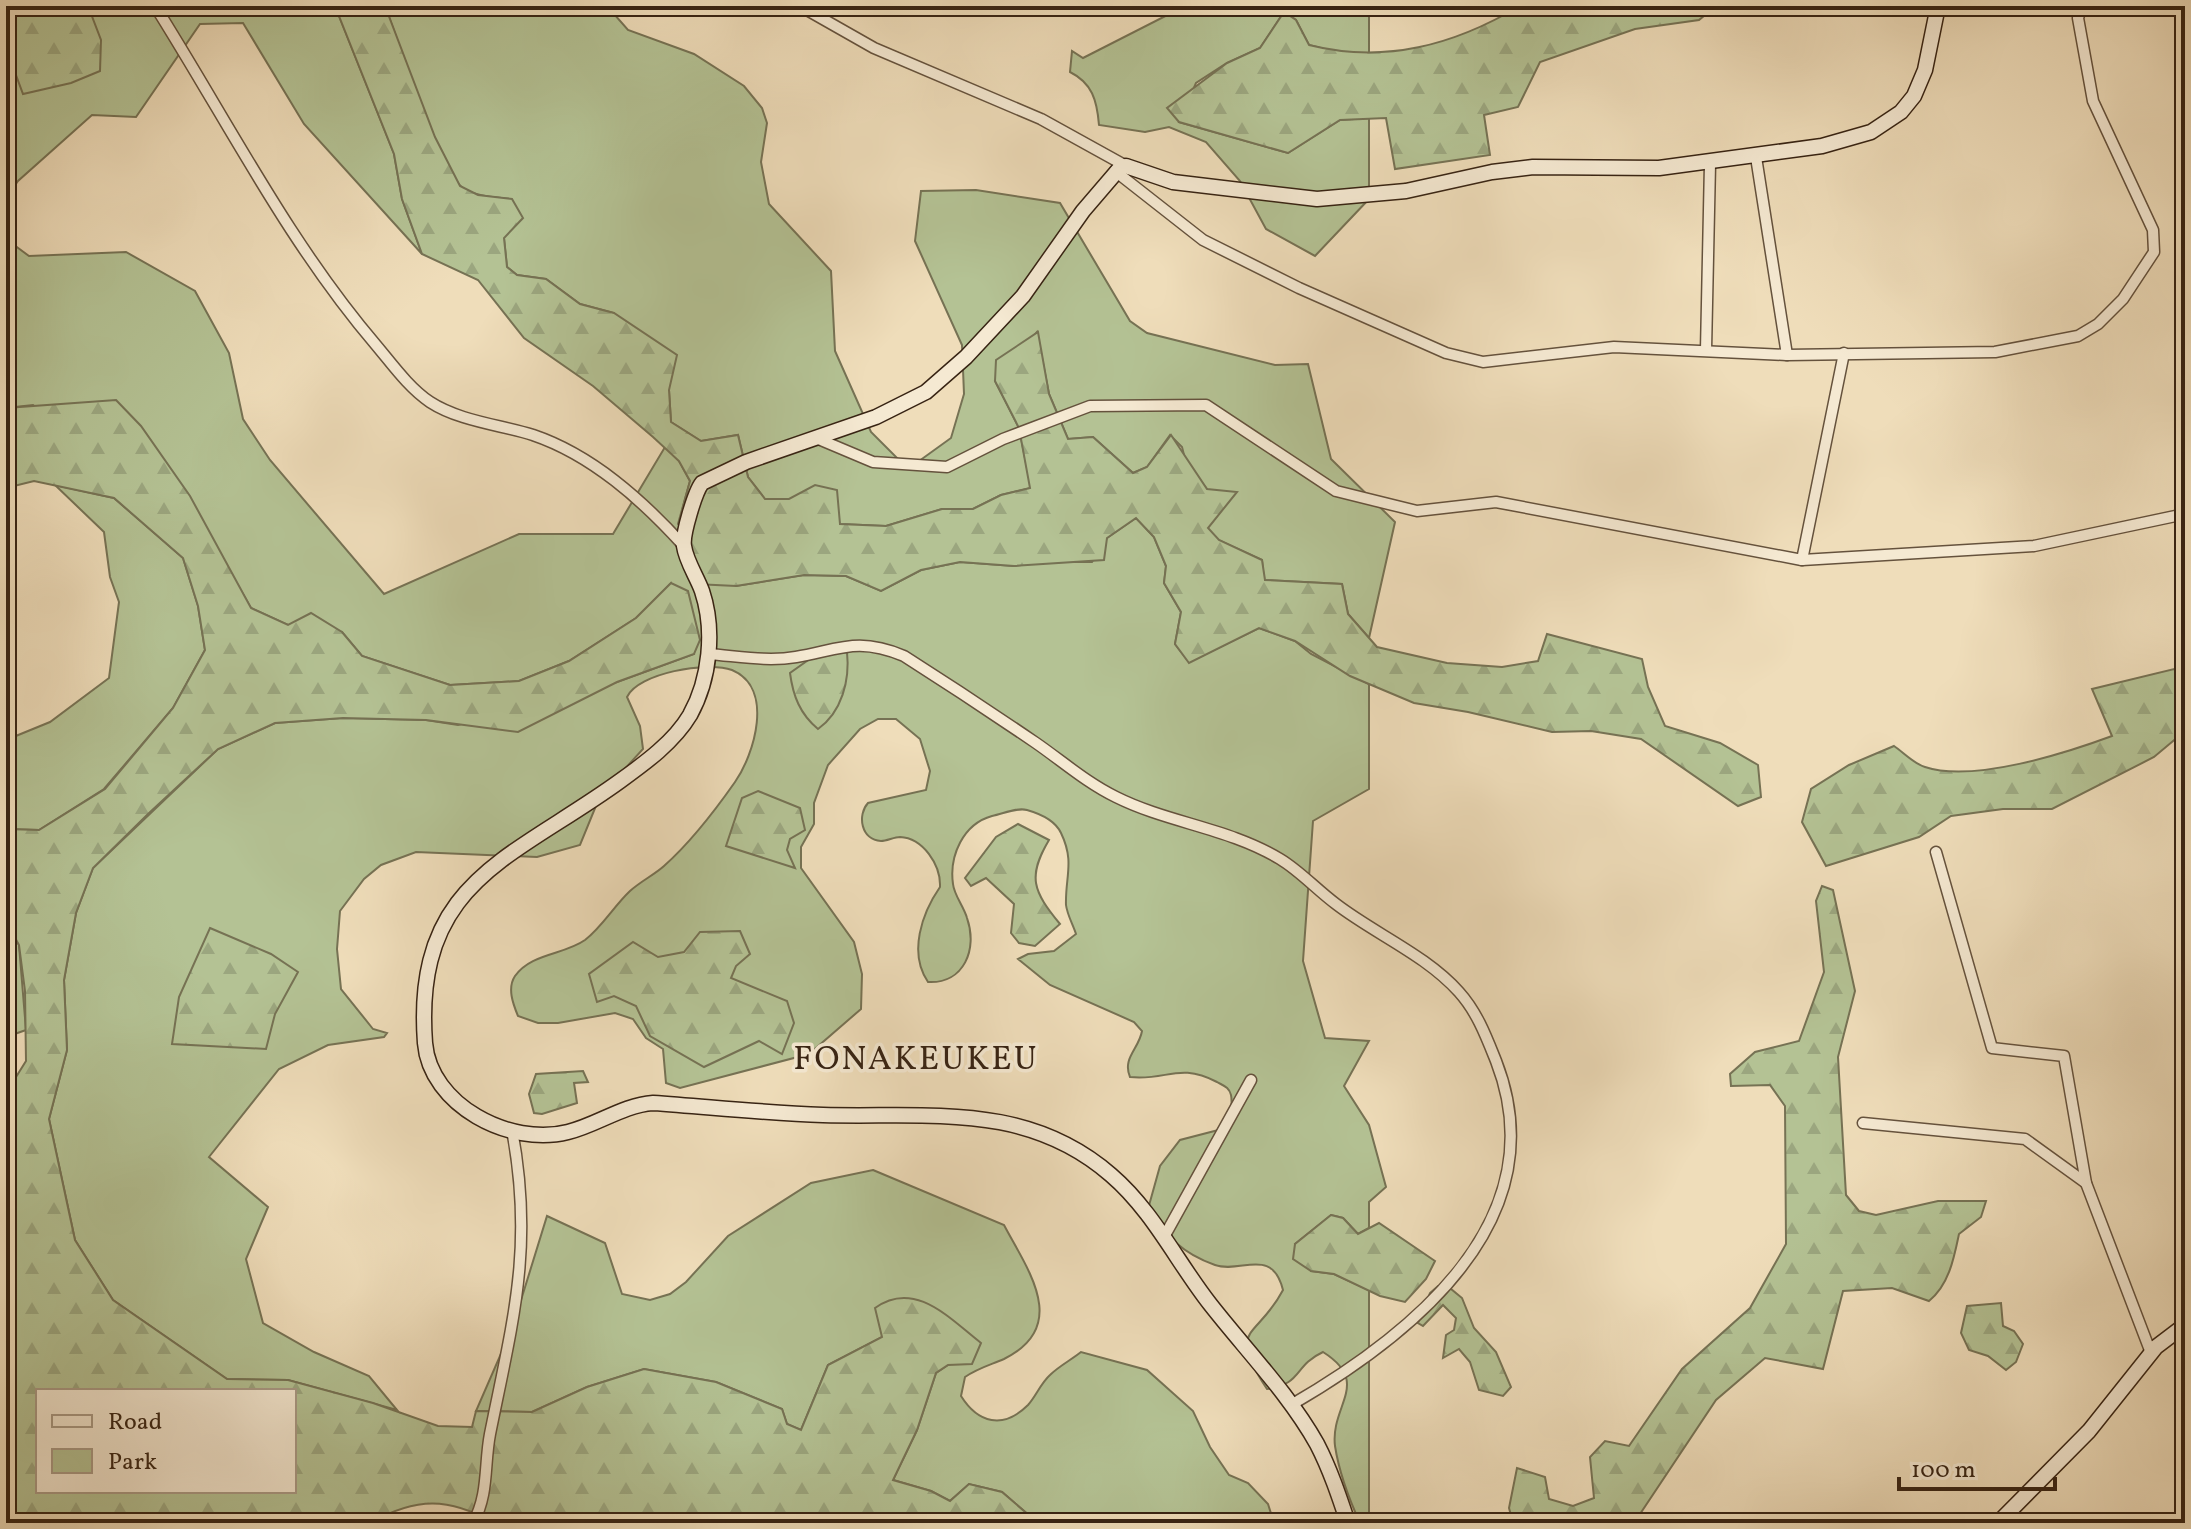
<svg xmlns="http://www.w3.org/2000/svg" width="2191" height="1529" font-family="Vollkorn,serif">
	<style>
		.green { fill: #b4c294; stroke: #767254; stroke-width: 2 }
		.forest { fill: url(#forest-firs); stroke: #767254; stroke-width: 2; fill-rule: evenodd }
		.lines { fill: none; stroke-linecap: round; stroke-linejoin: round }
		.street-casing { stroke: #65523d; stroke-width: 13 }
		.secondary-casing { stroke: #372313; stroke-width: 17 }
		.street { stroke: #f5e9d2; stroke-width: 10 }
		.secondary { stroke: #f5e9d2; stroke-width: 14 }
		.labels { text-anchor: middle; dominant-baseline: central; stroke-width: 7; stroke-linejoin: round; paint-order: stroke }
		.quarter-label { font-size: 34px; letter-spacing: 2px; fill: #372313; stroke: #f5e9d2 }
	</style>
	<defs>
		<pattern id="forest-firs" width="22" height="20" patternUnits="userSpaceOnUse" patternTransform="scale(2)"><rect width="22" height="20" fill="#b4c294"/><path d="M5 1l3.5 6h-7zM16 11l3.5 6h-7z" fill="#9ba67f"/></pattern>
	</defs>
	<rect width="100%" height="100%" fill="#efddba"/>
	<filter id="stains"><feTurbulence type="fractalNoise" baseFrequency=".0025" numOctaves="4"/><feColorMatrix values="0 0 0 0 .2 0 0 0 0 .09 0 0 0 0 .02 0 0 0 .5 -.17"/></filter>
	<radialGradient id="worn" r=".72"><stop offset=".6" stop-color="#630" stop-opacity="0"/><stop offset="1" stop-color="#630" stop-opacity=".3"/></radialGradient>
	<g class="green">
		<path d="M6,6H335L394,154L402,199L422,254L304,124L243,23L200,24L136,117L92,115L18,181L6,198Z"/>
		<path d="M385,6H607L628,30L694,54L744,86L762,108L767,123L761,162L769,204L831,271L835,351L871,432L908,469L951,438L964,394L962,345L915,241L921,191L976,190L1060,203L1130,321L1147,333L1275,365L1308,364L1331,459L1395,522L1369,638L1348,614L1342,584L1264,580L1262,560L1218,540L1207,528V489L1186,463L1182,447L1170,435L1147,467L1133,473L1093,437L1068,439L1049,394L1037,332L995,381L1019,428L1031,488L1001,495L973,509H942L886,526L840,524L789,499H765L748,477L738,435L701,441L671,422L669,390L614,313L580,304L546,279L517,275L507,267L504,238L511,199C495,197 477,197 463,188C442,174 397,37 385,6Z"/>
		<path d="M1185,6H1369V53L1348,55L1309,45L1296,20L1284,12L1260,48L1227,63L1196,83L1179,122L1288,153L1340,120L1369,118V199L1315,256L1266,229L1240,181L1206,142L1169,127L1145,132L1099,125C1097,100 1092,83 1070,72L1072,51L1083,58Z"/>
		<path d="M6,239L29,256L126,252L195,291L229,353L243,419L270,460L384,594L519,534H613L665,447L679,461L690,481L678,524L736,586L804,575L846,576L881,591L921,570L960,562L1014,566L1043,562H1092L1107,538L1136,518L1154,537L1166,566L1164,583L1181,612L1175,644L1189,662L1259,628L1295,641L1311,654L1369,684V789L1313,821L1303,961L1325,1038L1369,1041L1344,1086L1369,1125L1386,1187L1369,1202V1228L1358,1234L1343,1218L1331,1215L1295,1244L1311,1271L1334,1274L1369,1290V1523H1360C1349,1499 1339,1472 1335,1446C1330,1405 1372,1383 1323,1352C1293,1366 1303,1384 1267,1389C1225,1326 1257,1340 1283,1290C1272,1246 1241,1274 1215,1265C1181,1253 1168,1237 1148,1209L1160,1166L1180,1140L1230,1127C1230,1117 1233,1104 1231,1095C1229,1087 1224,1086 1217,1082C1178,1062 1168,1081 1130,1077C1122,1058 1139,1049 1142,1031L1134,1022L1050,985L1018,959L1028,954L1054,951L1076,934C1073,925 1067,914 1066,905C1065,877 1075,862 1061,833C1055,820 1041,814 1027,810C1017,807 1003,814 992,816C963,824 949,856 953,884C954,895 964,907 967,918C978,949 964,984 928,982C908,953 922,913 940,887C941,865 923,838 900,837C894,837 887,841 881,841C861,840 857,815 868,803L926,790L930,771L920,739L896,719H878L860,729L828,765L814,803V824L801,847V868L854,942L862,974L861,1009L809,1054L680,1088L666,1083L663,1049L646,1038L633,1019L615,1013L558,1023H538L518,1016C513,1004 507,988 515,976C531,953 564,955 585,940C602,927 614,906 630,891C641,881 654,875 664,866C691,842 714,812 735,782C754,755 775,688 732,670C707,661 638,673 627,697L640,726L643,749L600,796L580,845L537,857L416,852L381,865L364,879L340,911L337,949L341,989L373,1029L387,1033L384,1037L328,1045L279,1069L209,1157L268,1207L246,1259L263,1323L314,1352L369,1376L397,1410L288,1380L227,1379L113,1300L75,1240L49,1119L67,1050L64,980L76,913L93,868L218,749L275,723L343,718L426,720L458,725L617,682L694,654L671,583L636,618L569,661L519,681L450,685L362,656L342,632L288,625L251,608L221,556L33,405L6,408Z"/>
		<path d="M55,485L114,498L183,558L198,606L205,650L173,708L104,789L39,830L6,829V740L50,722L109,678L119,602L110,577L104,532Z"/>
		<path d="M6,921L19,945L26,1030L6,1037Z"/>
		<path d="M873,1170L1004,1225C1027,1269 1071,1326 1004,1359C990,1365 978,1368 965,1377L961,1396C978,1423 1003,1430 1028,1405C1036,1396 1041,1383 1050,1375C1059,1366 1071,1360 1081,1352L1147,1370L1193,1411L1210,1447L1229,1475L1248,1483L1268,1504L1274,1523H1038L1002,1492L969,1484L950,1501L931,1491L893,1480L917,1430L936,1373L948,1365L882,1337L828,1365L801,1430L787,1424L782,1409L716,1382L644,1369L587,1387L532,1412L476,1411L513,1326L547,1216L605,1243L622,1294L650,1300L670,1294L686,1282L728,1236L811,1183Z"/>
	</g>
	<g class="forest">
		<path d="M6,6H88L101,40L100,71L71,83L23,94L6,48Z"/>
		<path d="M335,6H385L435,137L460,186L478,195L512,199L523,218L504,238L507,267L517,275L546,279L580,304L614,313L677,355L669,390L671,422L701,441L738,435L748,477L765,499H789L815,485L837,490L840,524L886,526L942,509H973L1001,495L1030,488L1019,428L995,381L996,360L1038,332L1049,394L1068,439L1093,437L1133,473L1147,467L1171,435L1207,489L1237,492L1208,528L1219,540L1262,560L1265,580L1342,584L1348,614L1377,647L1447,663L1502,667L1538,661L1547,634L1642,659L1648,687L1665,726L1720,743L1758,765L1761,797L1738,806L1641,739L1591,731L1552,732L1468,712L1414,703L1350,676L1295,641L1259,628L1189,663L1175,644L1181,612L1164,583L1166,566L1154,537L1136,518L1107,538L1104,560L1014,566L960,562L921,570L881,591L846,576L804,575L736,586L695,584C672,538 677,529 690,481L679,461L653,437L593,386L524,338L478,280L422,254L402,199L394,154Z"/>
		<path d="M1520,6H1716L1699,20L1635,29L1540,62L1518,107L1484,115L1490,155L1395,169L1386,118L1340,120L1288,153L1179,122L1167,108L1227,63L1260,48L1284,12L1296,20L1309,45C1385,64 1454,45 1520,6Z"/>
		<path d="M116,400L141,426L190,496L251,608L288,625L311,613L342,632L362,656L450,685L519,681L569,661L636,618L671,583L688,591L700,640L694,654L617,682L518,732L426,720L343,718L275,723L218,749L148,814L93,868L76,913L64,980L67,1050L49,1119L75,1240L113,1300L227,1379L288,1380L373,1403L438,1426L472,1427L476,1411L532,1412L587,1387L644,1369L716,1382L782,1409L787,1424L801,1430L828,1365L882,1337L875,1308C915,1279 950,1319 981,1343L972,1364L948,1365L936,1373L917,1430L893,1480L931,1491L950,1501L969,1484L1002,1492L1038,1523H494C449,1497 416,1497 370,1523H6V1093L26,1061L25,991L19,945L6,921V829L39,830L105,789L173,708L205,650L198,606L183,558L114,498L34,481L6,488V408ZM38,1391H294V1491H38Z"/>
		<path d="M821,651L847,652C850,680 842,712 818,729C800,714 793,696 790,673Z"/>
		<path d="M2174,669L2185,682V731L2154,757L2052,809H2003L1951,816L1919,837L1826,866L1802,822L1811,789L1849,765L1894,746C1903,752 1914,764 1925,767C1973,783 2066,753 2112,736L2092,689Z"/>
		<path d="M758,791L800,808L805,830L790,839L787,850L795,868L726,846L742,798Z"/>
		<path d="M1018,824L1049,840C1027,877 1033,891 1060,924L1035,946L1019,943L1011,933L1014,904L986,878L971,886L965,878L996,837Z"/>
		<path d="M1822,886L1833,890L1855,991L1838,1057L1846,1195L1859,1211L1876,1215L1938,1201H1986L1981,1217L1959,1234C1954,1258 1949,1285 1929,1301L1892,1288L1843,1291L1823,1369L1765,1358L1716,1400L1634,1523H1513L1509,1508L1517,1468L1545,1477L1549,1499L1573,1506L1594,1498L1590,1457L1605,1441L1629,1446L1682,1369L1750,1308L1786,1244L1785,1106L1770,1085L1731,1086L1730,1074L1755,1052L1799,1041L1824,972L1816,901Z"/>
		<path d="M210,928L271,954L298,972L275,1014L266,1049L172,1044L179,997Z"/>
		<path d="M740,931L750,954L736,966L731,978L787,1001L794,1023L782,1054L759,1041L704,1067L650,1036L636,1006L614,996L597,1002L589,974L633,942L658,957L684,952L700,932Z"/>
		<path d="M583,1071L588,1082L574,1083L577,1103L542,1114L534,1113L529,1094L536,1074Z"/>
		<path d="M1331,1215L1343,1218L1358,1234L1379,1223L1435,1261L1426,1279L1405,1302L1380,1296L1334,1274L1311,1271L1293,1259L1295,1244Z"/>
		<path d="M1438,1286L1451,1289L1462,1298L1474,1328L1496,1352L1511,1387L1503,1396L1479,1390L1470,1362L1459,1349L1443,1358L1446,1335L1454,1330L1456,1318L1443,1305L1423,1326L1418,1323L1430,1293Z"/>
		<path d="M2001,1303L2003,1326L2014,1331L2023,1344L2016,1362L2006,1370L1988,1356L1969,1350L1961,1333L1967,1306Z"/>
	</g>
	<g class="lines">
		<g class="street-casing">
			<g id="street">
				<path d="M155,6C227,120 288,242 376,345C392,364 409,388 430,402C459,421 501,425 533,435C592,455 642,500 683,545"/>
				<path d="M800,6L874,48L1041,119L1126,166"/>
				<path d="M1756,157L1787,355"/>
				<path d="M1115,171L1203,240L1299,288L1446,353L1483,362L1614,347L1787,355L1995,352L2078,336L2098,324L2123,299L2154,252L2153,230L2093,101L2078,18L2082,6"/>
				<path d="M1706,350L1710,164"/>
				<path d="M816,438L873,462L947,467L1003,439L1090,406L1206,405L1336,491L1417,511L1496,502L1802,560L2034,546L2185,514"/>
				<path d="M1802,560L1844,353"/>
				<path d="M708,654C737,656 767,662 796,657C841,649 858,637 904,656C948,684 992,713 1036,743C1062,761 1087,783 1116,797C1168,823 1229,828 1280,859C1300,871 1317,890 1336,904C1375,934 1426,955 1459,992C1477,1012 1486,1036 1496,1061C1558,1220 1412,1335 1291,1405"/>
				<path d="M1936,852L1992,1048L2064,1056L2086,1183L2151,1353"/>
				<path d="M1863,1123L2025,1139L2086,1183"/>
				<path d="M1164,1237L1251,1080"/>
				<path d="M473,1523C489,1494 484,1465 490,1434C513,1320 534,1247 512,1130"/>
			</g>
		</g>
		<g class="secondary-casing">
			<g id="secondary">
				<path d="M1348,1523C1339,1496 1330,1469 1317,1444C1289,1394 1246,1350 1210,1304C1177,1262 1153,1211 1111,1175C1026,1101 927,1118 823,1115C766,1113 710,1107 653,1103C623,1105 597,1125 568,1132C510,1147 430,1105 425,1043C413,881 511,860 620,781C645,763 674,742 690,715C710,679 715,630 702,591C697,577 686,561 684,546C682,535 695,492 702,483L746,462L876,417L926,392L966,357L1023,296L1083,211L1119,169L1126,166L1173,182L1317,199L1406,191L1492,172L1533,167L1659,168L1822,146L1871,132L1901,112L1914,96L1925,70L1938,6"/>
				<path d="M1998,1523L2089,1431L2156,1347L2185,1325"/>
			</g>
		</g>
		<use href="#street" class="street"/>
		<use href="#secondary" class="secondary"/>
	</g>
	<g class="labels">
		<g class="quarter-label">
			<text x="916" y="1060">FONAKEUKEU</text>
		</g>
	</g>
	<rect width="2191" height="1529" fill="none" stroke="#efddba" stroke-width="32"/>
	<rect x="8" y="8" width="2175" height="1513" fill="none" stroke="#372313" stroke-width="4"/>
	<rect x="16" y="16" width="2159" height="1497" fill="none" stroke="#372313" stroke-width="2"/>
	<rect x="36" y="1389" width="260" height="104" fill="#f5e9d2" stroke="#a99a86" stroke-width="2"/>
	<rect x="52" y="1415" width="40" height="12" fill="#f5e9d2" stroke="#a99a86" stroke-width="2"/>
	<text x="108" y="1429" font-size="24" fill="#372313">Road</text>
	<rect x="52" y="1449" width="40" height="24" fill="#b4c294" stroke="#a99a86" stroke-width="2"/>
	<text x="108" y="1469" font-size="24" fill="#372313">Park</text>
	<path d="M1899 1477v12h156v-12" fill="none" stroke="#372313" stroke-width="4"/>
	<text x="1911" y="1477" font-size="24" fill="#372313" stroke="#f5e9d2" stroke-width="6" paint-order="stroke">100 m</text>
	<rect width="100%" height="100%" filter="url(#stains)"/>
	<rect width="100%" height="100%" fill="url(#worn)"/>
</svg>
